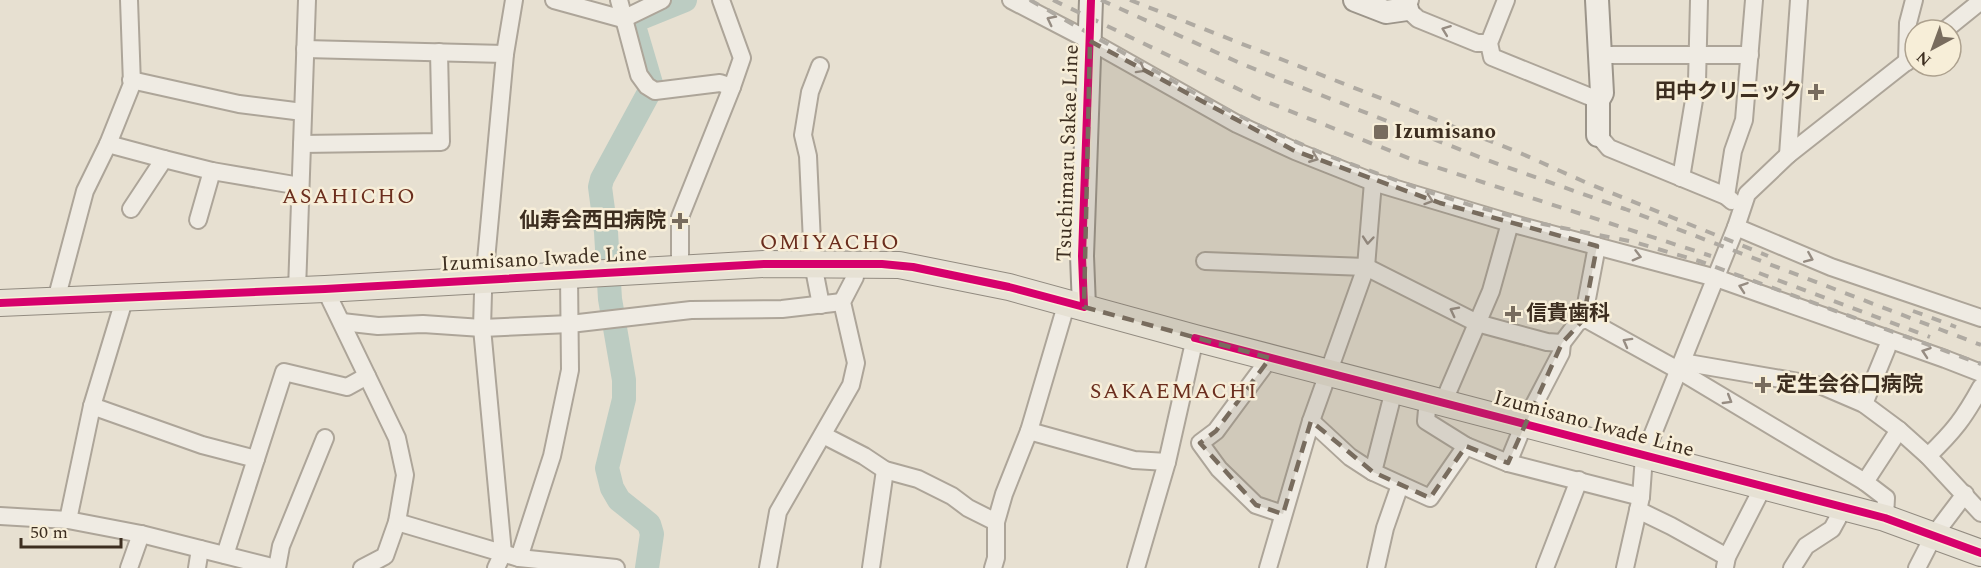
<svg xmlns="http://www.w3.org/2000/svg" width="1981" height="568" font-family="Spectral,'Noto Sans JP',serif">
	<style>
		.lines { fill: none; stroke-linecap: round; stroke-linejoin: round }
		.river { stroke: #bcccc2; stroke-width: 24 }
		.street-casing { stroke: #ada599; stroke-width: 20 }
		.secondary-casing { stroke: #9c958a; stroke-width: 26 }
		.primary-casing { stroke: #928b80; stroke-width: 28 }
		.street { stroke: #efebe3; stroke-width: 16 }
		.secondary { stroke: #efebe3; stroke-width: 22 }
		.primary { stroke: #e6e1d4; stroke-width: 26 }
		.rail { stroke: #afaaa2; stroke-width: 4; stroke-dasharray: 10 10; stroke-linecap: butt }
		.cycleway-casing { stroke: #f7eed8; stroke-width: 11 }
		.cycleway { stroke: #d6006c; stroke-width: 8 }
		.oneway { stroke: #968c82 }
		.marked { fill: #786c5e; fill-opacity: 0.2; stroke: #786c5e; stroke-width: 4.5; stroke-dasharray: 12 8; stroke-linejoin: round }
		.poi-dot { fill: #786c5e; stroke: #f7eed8; stroke-width: 2 }
		.labels { text-anchor: middle; dominant-baseline: central; stroke-width: 5; stroke-linejoin: round; paint-order: stroke }
		.poi-label { font-size: 21px; font-weight: bold; fill: #3d2e20; stroke: #f7eed8; text-anchor: start }
		.street-label { font-size: 21px; fill: #3d2e20; stroke: #f7eed8 }
		.neighbourhood-label { font-size: 22px; letter-spacing: 1.5px; fill: #6b2e1e; stroke: #f7eed8 }
	</style>
	<rect width="100%" height="100%" fill="#e7e0d1"/>
	<g class="lines">
		<path class="river" d="M647,568L652,534L649,524L619,500L612,488L607,468L624,399V380L610,299L606,232L600,187L602,179L652,87L634,26L638,19L685,0"/>
		<g class="street-casing">
			<g id="street">
				<path d="M554,0L623,19L662,0"/>
				<path d="M619,0L639,75L647,86L655,91L720,83L732,87"/>
				<path d="M1011,0L1090,41L1237,124L1295,151L1373,182L1510,223L1716,278L1945,359L1981,373"/>
				<path d="M1410,0L1407,9L1418,19L1477,43H1489"/>
				<path d="M1506,0L1489,43L1492,57L1598,100"/>
				<path d="M1945,30L1981,1"/>
				<path d="M305,49L505,54"/>
				<path d="M1600,55H1750"/>
				<path d="M1907,62L1908,23L1914,0"/>
				<path d="M820,66L810,92L803,135L808,156L813,264L821,305"/>
				<path d="M131,80L239,104L303,112"/>
				<path d="M1598,135L1609,148L1726,196L1732,201"/>
				<path d="M108,144L132,84L129,0"/>
				<path d="M302,144L441,142L439,52"/>
				<path d="M1788,155L1799,0"/>
				<path d="M1681,178L1697,82L1699,0"/>
				<path d="M1726,196L1733,151L1744,120L1754,0"/>
				<path d="M131,209L164,159L212,171L300,186"/>
				<path d="M198,220L212,171"/>
				<path d="M1736,227L1831,267L1981,318"/>
				<path d="M1205,261L1366,267L1477,323L1547,342L1562,343L1578,322L1586,319L1678,370L1865,482L1886,498L1885,518"/>
				<path d="M684,269L680,257V217L732,87L742,58L721,0"/>
				<path d="M325,289L397,438L405,475L397,522L385,556L362,568"/>
				<path d="M297,290L307,0"/>
				<path d="M56,300L85,191L108,144L164,159"/>
				<path d="M1583,320L1597,246"/>
				<path d="M342,322L378,326L423,324L482,328L570,324L691,310L782,309L842,302"/>
				<path d="M1270,358L1216,431L1200,443L1219,469L1256,505L1283,514"/>
				<path d="M1682,362L1822,386L1864,404L1899,430L1928,456L1981,513"/>
				<path d="M1428,399L1426,421L1466,446L1508,463L1641,497"/>
				<path d="M1443,403L1491,291L1510,223"/>
				<path d="M1864,404L1887,348"/>
				<path d="M92,406L202,445L256,459"/>
				<path d="M1311,421L1350,457L1373,472L1430,498L1466,446"/>
				<path d="M1029,431L1134,460L1167,462"/>
				<path d="M823,435L864,456L885,470L918,479L952,496L968,508L996,522"/>
				<path d="M1928,456C1954,431 1964,418 1981,387"/>
				<path d="M1508,463L1524,424L1561,353L1562,343"/>
				<path d="M1373,472L1394,390"/>
				<path d="M1865,482L1899,430"/>
				<path d="M1638,510L1671,526L1727,557"/>
				<path d="M0,516L68,520L141,534L276,568"/>
				<path d="M68,520L92,406L125,297"/>
				<path d="M397,522L519,558L616,568"/>
				<path d="M225,555L284,372L347,387L367,376"/>
				<path d="M519,558L552,456L570,370L569,276"/>
				<path d="M1725,567L1727,557L1763,487"/>
				<path d="M129,568L141,534"/>
				<path d="M197,568L200,549"/>
				<path d="M277,568L281,546L325,438"/>
				<path d="M496,568L503,553L482,328L483,293L505,54L514,0"/>
				<path d="M768,568L778,512L851,385L856,363L842,302L855,277L853,264"/>
				<path d="M871,568L885,470"/>
				<path d="M993,568L996,558V522L1004,494L1029,431L1067,302"/>
				<path d="M1136,568L1167,462L1195,338"/>
				<path d="M1268,568L1311,421L1366,267L1373,182"/>
				<path d="M1376,568L1385,528L1400,485"/>
				<path d="M1545,568L1579,480"/>
				<path d="M1625,568L1641,497L1644,456L1736,227L1747,194L1788,155L1915,55"/>
				<path d="M1792,568L1806,546L1832,529L1844,507"/>
				<path d="M1917,568L1934,535L1965,494"/>
			</g>
		</g>
		<g class="secondary-casing">
			<g id="secondary">
				<path d="M1355,0L1386,12L1407,9"/>
				<path d="M1597,0L1602,93L1598,100V135"/>
				<path d="M1084,307L1082,256L1091,0"/>
			</g>
		</g>
		<g class="primary-casing">
			<path id="primary" d="M0,303L325,289L764,264L899,265L1009,287L1195,338L1885,518L1981,553"/>
		</g>
		<use href="#street" class="street"/>
		<use href="#secondary" class="secondary"/>
		<use href="#primary" class="primary"/>
		<g class="rail">
			<path d="M1030,0L1196,94L1260,126L1326,155L1429,192L1470,205L1538,223L1634,242L1699,261L1981,364"/>
			<path d="M1053,0L1257,98L1411,159L1711,256"/>
			<path d="M1101,0L1242,64L1387,121L1487,160L1625,209L1981,345"/>
			<path d="M1130,0L1518,152L1587,183L1768,256"/>
			<path d="M1759,273L1930,337"/>
			<path d="M1913,311L1956,327"/>
		</g>
		<g class="cycleway-casing">
			<g id="cycleway">
				<path d="M0,303L325,289L764,264H882L913,267L1009,287L1084,307L1082,256L1091,0"/>
				<path d="M1195,338L1885,518L1981,553"/>
			</g>
		</g>
		<use href="#cycleway" class="cycleway"/>
	</g>
	<defs><path id="oneway-chevron" d="M-2-3.5L2.5 0L-2 3.5" fill="none" stroke-width="1.6" stroke-linecap="round" stroke-linejoin="round" transform="scale(1.5)"/></defs>
	<g class="oneway">
		<use href="#oneway-chevron" transform="translate(1051 20) rotate(-153)"/>
		<use href="#oneway-chevron" transform="translate(1446 30) rotate(-159)"/>
		<use href="#oneway-chevron" transform="translate(1141 69) rotate(29)"/>
		<use href="#oneway-chevron" transform="translate(1314 158) rotate(22)"/>
		<use href="#oneway-chevron" transform="translate(1429 200) rotate(18)"/>
		<use href="#oneway-chevron" transform="translate(1368 240) rotate(95)"/>
		<use href="#oneway-chevron" transform="translate(1637 256) rotate(15)"/>
		<use href="#oneway-chevron" transform="translate(1809 258) rotate(23)"/>
		<use href="#oneway-chevron" transform="translate(1743 287) rotate(-161)"/>
		<use href="#oneway-chevron" transform="translate(1454 311) rotate(-153)"/>
		<use href="#oneway-chevron" transform="translate(1627 342) rotate(-151)"/>
		<use href="#oneway-chevron" transform="translate(1926 352) rotate(-161)"/>
		<use href="#oneway-chevron" transform="translate(1728 400) rotate(31)"/>
	</g>
	<path class="marked" d="M1090,41L1295,151L1440,203L1597,246L1583,320L1562,343L1508,463L1466,446L1430,498L1373,472L1311,421L1283,514L1256,505L1200,443L1216,431L1270,358L1084,307Z"/>
	<g class="poi-dot">
		<path d="M1813 83h6v6h6v6h-6v6h-6v-6h-6v-6h6z"/>
		<rect x="1373" y="124" width="16" height="16" rx="3"/>
		<path d="M677 212h6v6h6v6h-6v6h-6v-6h-6v-6h6z"/>
		<path d="M1510 305h6v6h6v6h-6v6h-6v-6h-6v-6h6z"/>
		<path d="M1760 376h6v6h6v6h-6v6h-6v-6h-6v-6h6z"/>
	</g>
	<g class="labels">
		<g class="poi-label">
			<text x="1802" y="92" text-anchor="end">田中クリニック</text>
			<text x="1394" y="132">Izumisano</text>
			<text x="666" y="221" text-anchor="end">仙寿会西田病院</text>
			<text x="1526" y="314">信貴歯科</text>
			<text x="1776" y="385">定生会谷口病院</text>
		</g>
		<g class="street-label">
			<text transform="translate(1068 153) rotate(-88)">Tsuchimaru Sakae Line</text>
			<text transform="translate(544 259) rotate(-3)">Izumisano Iwade Line</text>
			<text transform="translate(1594 424) rotate(15)">Izumisano Iwade Line</text>
		</g>
		<g class="neighbourhood-label">
			<text x="349" y="196">ASAHICHO</text>
			<text x="830" y="242">OMIYACHO</text>
			<text x="1174" y="391">SAKAEMACHI</text>
		</g>
	</g>
	<g transform="translate(1933 48) rotate(221)"><circle r="28" fill="#f7eed8" stroke="#ada18e" stroke-width="1.5"/>
	<path d="M0-4.5L10 22L0 15L-10 22Z" fill="#786c5e"/>
	<text y="-9" font-size="16" font-weight="bold" text-anchor="middle" fill="#3d2e20">N</text>
	</g>
	<path d="M21 538v9h100v-9" fill="none" stroke="#3d2e20" stroke-width="3"/>
	<text x="30" y="538" font-size="18" fill="#3d2e20" stroke="#f7eed8" stroke-width="4.5" paint-order="stroke">50 m</text>
</svg>
